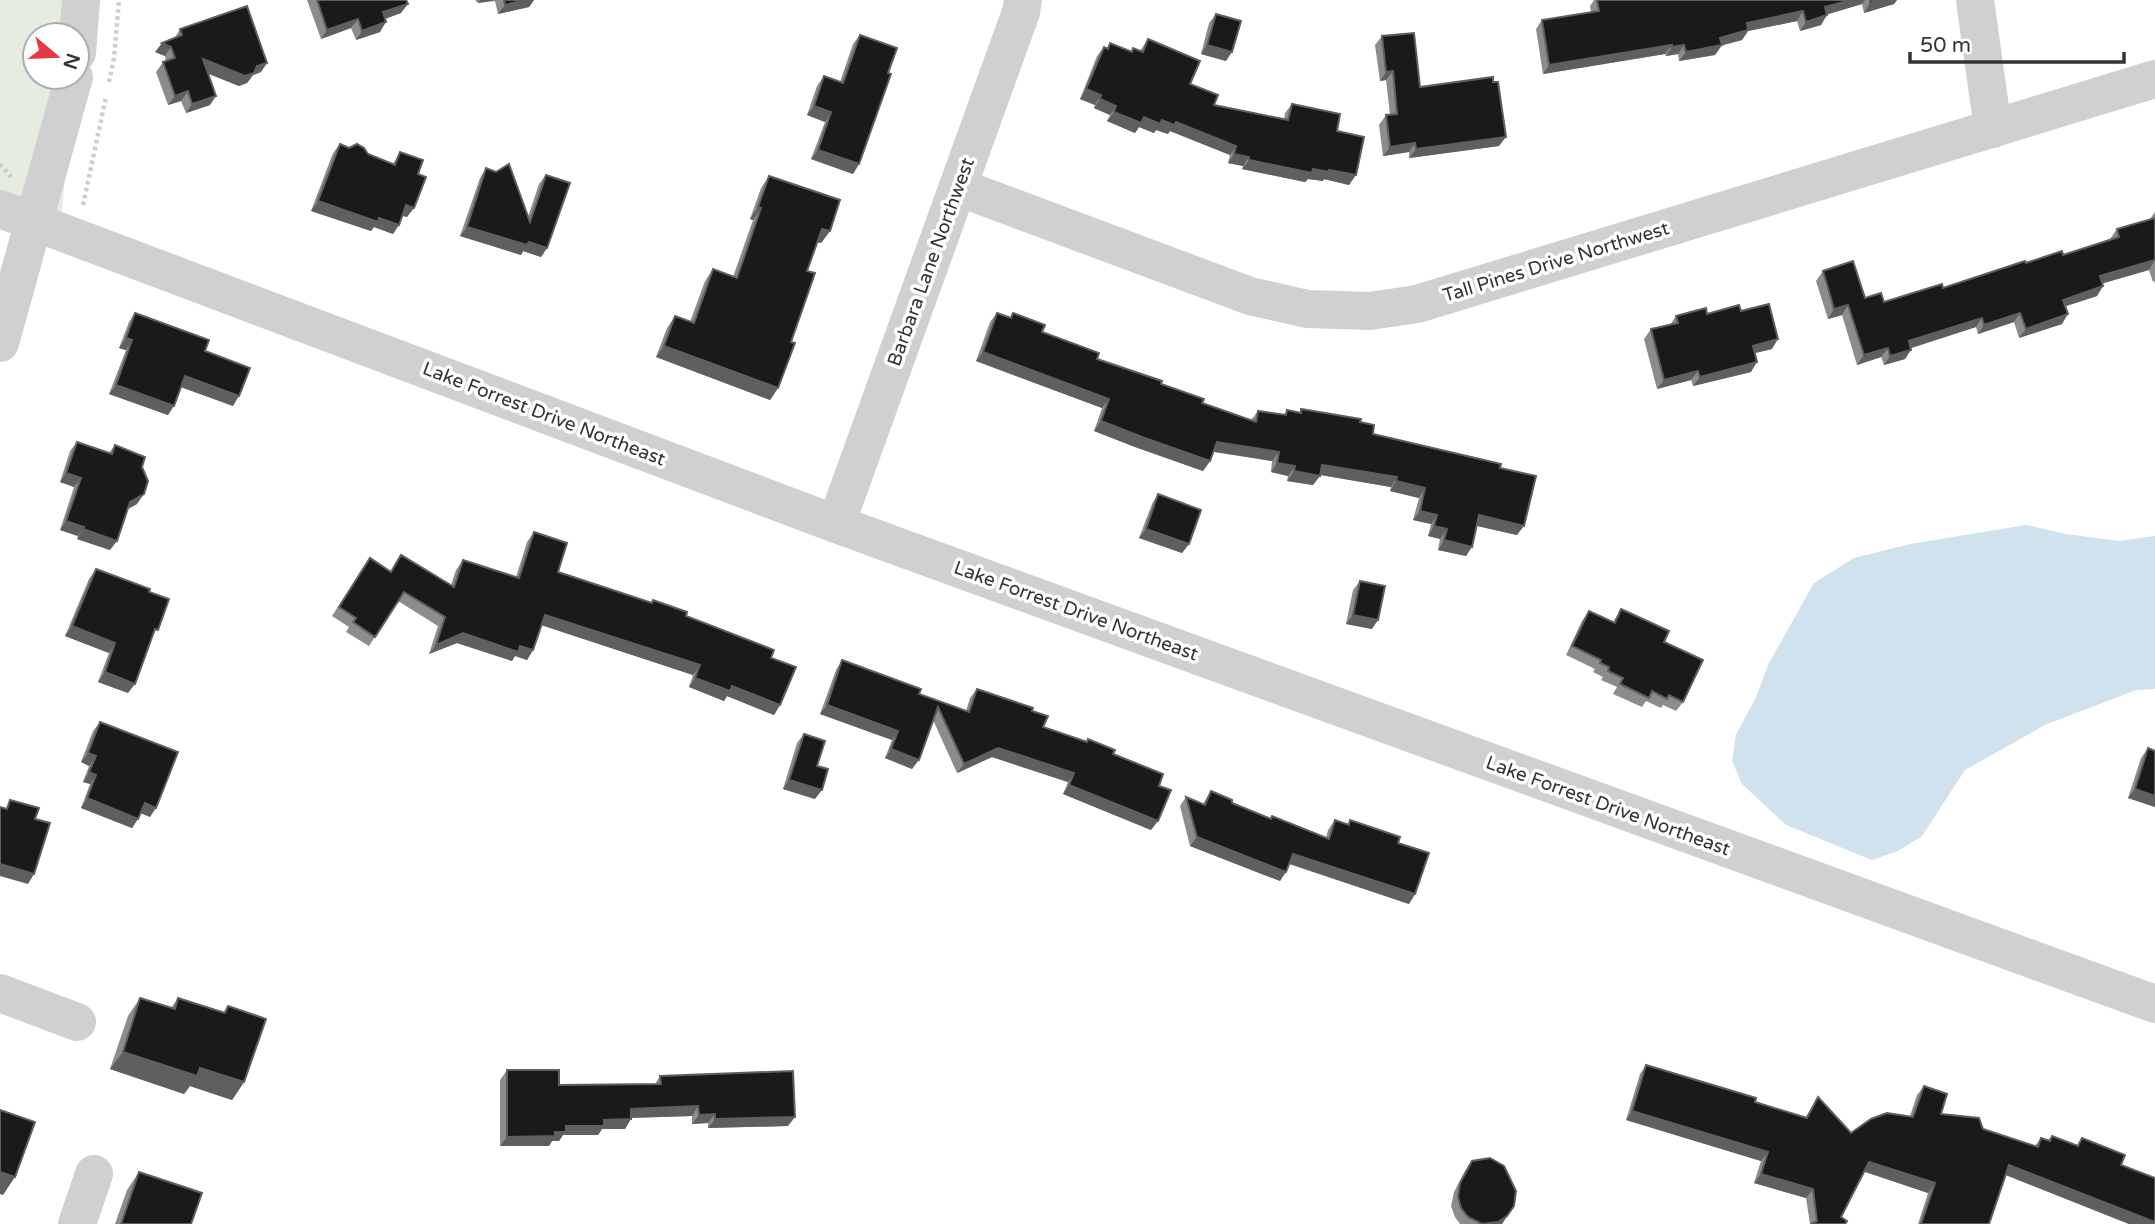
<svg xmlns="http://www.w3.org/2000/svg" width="2155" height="1224" font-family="'Varela Round',sans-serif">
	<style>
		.green { fill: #e6ecdf }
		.water { fill: #cfe2ee }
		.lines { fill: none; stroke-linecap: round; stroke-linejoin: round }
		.path { stroke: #cdcdcd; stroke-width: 4.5; stroke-dasharray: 3.5 3.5; stroke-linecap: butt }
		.minor { stroke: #d0d0d0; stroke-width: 38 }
		.wall { fill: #8c8c8c }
		.shaded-wall { fill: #5f5f5f }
		.building { fill: #1a1a1a; stroke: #5f5f5f; stroke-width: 2 }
		.labels { text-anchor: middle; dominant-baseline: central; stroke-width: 7; stroke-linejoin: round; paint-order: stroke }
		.street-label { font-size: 19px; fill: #333; stroke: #fff }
	</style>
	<rect width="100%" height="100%" fill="#fff"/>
	<path class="green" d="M0,0H80L77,35H35V77H73L61,223L0,201Z"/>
	<path class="water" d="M2026,525L2066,534L2119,541L2155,536V689L2136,690L2045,725L1965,770L1922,836L1898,851L1872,860L1786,825L1742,784L1732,761L1736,735L1755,699L1769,663L1814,583L1854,558L1910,544Z"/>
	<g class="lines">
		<g class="path">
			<path d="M109,82L114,58L119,0"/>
			<path d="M0,164L11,177"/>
			<path d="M83,205L106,97"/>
		</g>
		<g class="minor">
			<path d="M1975,0L1993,129"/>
			<path d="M77,53L81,0"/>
			<path d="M958,187L1250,296L1307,309L1370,311L1417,304L2155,79"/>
			<path d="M0,209L836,524L2155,1004"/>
			<path d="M0,343L74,77"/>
			<path d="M836,524L1021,12L1023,0"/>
			<path d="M0,993L77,1022"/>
			<path d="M77,1224L94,1174"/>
		</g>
	</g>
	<g class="wall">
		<path d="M307,0H406L401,13L385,19L380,32L356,40L351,28L321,39Z"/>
		<path d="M475,0H534L529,7L498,14L495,1L478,3Z"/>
		<path d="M1594,0H1897L1894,4L1864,13L1862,4L1827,14L1821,25L1800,31L1797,21L1748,31L1742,40L1722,45L1715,55L1679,61L1678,54L1666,56L1665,54L1543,74L1536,29L1542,20L1591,12L1590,6Z"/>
		<path d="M1216,14L1226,61L1201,54L1209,23Z"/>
		<path d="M180,29L261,72L253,75L247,83L239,86L208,73L210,105L186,113L181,101L168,105L156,72L163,62L166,61L165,56L155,52L174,39Z"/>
		<path d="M860,35L888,73L859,164L853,174L811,159L825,122L807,115L817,86L824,76L840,82L853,44Z"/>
		<path d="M1382,36L1420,87L1499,146L1409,158V152L1383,156L1379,125L1386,115H1390L1386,80L1380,81L1375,45Z"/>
		<path d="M1148,39L1190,84L1214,105L1284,120L1285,113L1292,104L1337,131L1349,185L1324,179L1323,181L1308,179L1305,182L1242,169L1243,166L1228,163L1230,155L1170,131L1168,134L1156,130L1154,133L1139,127L1135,133L1107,121L1110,115L1094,108L1095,105L1080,99L1097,56L1104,47L1107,48L1110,43L1131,51L1133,48L1140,51Z"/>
		<path d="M340,144L393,164L400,152L418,174L407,217L403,216L393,234L374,227L371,231L311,211L333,153Z"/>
		<path d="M486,168L528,217L539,184L546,175L547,248L541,257L523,251L521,255L460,236L480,178Z"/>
		<path d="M769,176L830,231L821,243L817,242L807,271L791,342L778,388L770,400L656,357L667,328L675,316L690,322L705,281L713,269L733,277L753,220L750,219L761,188Z"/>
		<path d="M2155,212V281L2153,282L2149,270L2102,283L2103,286L2097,296L2066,306L2062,324L2019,338L2014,322L1978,334L1976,327L1911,348L1905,359L1884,365L1881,357L1857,365L1842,315L1828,319L1816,281L1823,271L1865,298L1884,302L1943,288L2026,263L2063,255L2110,239L2117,229L2150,219Z"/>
		<path d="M1741,311L1772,349L1755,353L1751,372L1693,386L1691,380L1657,389L1644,339L1651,329L1670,325L1676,316Z"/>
		<path d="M135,313L205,351L233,406L181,387L168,415L109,394L126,350L119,348L129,322Z"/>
		<path d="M997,313L1010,318L1013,313L1042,332L1097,359L1161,384L1202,403L1251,420L1258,411L1284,415L1287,410L1299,413L1301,409L1360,422L1373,434L1500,468L1517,535L1477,526L1466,556L1438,550L1440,539L1428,536L1431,524L1413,520L1419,498L1390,491L1391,487L1320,475L1313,485L1287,481L1288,476L1271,472L1272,461L1213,452L1210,461L1203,471L1135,447L1094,431L1102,408L976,361L990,322Z"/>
		<path d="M77,442L109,453L115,445L142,467L137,504L128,509L110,550L77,539L78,536L60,530L74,487L60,482L70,451Z"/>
		<path d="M1158,494L1189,544L1182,553L1139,538L1152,504Z"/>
		<path d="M534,532L558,572L651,603L653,600L771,658L780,705L774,715L727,696L724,701L689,687L693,675L541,625L533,650L527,660L515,656L512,661L457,643L429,654L438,626L398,601L369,646L346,632L349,627L332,616L363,568L390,572L451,585L456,570L463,560L516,577L527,542Z"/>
		<path d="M96,569L149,592L151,640L128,693L98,682L109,653L65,636L89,579Z"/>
		<path d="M1360,581L1372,629L1346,624L1353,590Z"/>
		<path d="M1621,609L1664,642L1683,702L1676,711L1663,705L1661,708L1646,701L1642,707L1613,694L1617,687L1601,680L1603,677L1593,672L1595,669L1566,655L1582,621L1589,611L1613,622Z"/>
		<path d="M842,660L919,694L966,711L970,698L977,689L1032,711L1043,727L1086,741L1088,739L1113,754L1159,786L1151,830L1063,794L1068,782L992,757L957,773L933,720L912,769L885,758L892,740L820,714L836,670Z"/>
		<path d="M100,722L150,817L141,813L132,828L81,808L90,784L83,782L89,766L81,762L93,731Z"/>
		<path d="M804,734L817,766L815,799L783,789L797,743Z"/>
		<path d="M2148,748L2155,807L2128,798L2141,758Z"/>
		<path d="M1211,791L1232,803L1270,819L1272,816L1326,838L1328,830L1335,820L1348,824L1350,820L1398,843L1415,894L1409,904L1289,864L1280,881L1190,846L1180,806L1186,797L1203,804Z"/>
		<path d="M140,998L171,1008L178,998L223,1013L228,1006L244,1082L232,1100L190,1086L184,1094L110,1069L128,1016Z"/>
		<path d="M1646,1065L1755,1102L1805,1118L1818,1097L1851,1133L1910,1116L1917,1095L1924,1086L1941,1114L2035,1146L2041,1138L2048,1140L2052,1136L2077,1146L2082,1138L2121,1165L2155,1224H2129L2006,1175L1989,1224H1918L1928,1193L1864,1171L1841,1217L1845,1224H1810L1806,1198L1754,1183L1761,1161L1626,1120L1640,1074Z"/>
		<path d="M507,1070L559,1085L655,1084L660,1076L788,1126L708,1128V1123L692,1124V1116L631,1118L625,1129H602L598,1135H563L559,1141H552L549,1146H500V1080Z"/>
		<path d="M1472,1161L1514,1206L1502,1224H1460L1455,1217L1451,1206L1454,1192L1465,1171Z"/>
		<path d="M139,1172L191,1224H115L127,1190Z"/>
	</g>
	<g class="shaded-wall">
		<path d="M480,0H496L478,3Z"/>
		<path d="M525,0H534L529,7L498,14L505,5Z"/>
		<path d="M1851,0H1865L1862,4L1819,17L1825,7Z"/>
		<path d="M1882,0H1897L1894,4L1864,13L1870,3Z"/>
		<path d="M408,4L401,13L376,22L383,12Z"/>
		<path d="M1803,11L1797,21L1748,31L1742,40L1720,46L1722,45L1715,55L1679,61L1686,52L1720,38L1747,23Z"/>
		<path d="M1827,15L1821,25L1800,31L1806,22Z"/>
		<path d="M358,19L351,28L321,39L327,30Z"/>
		<path d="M386,22L380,32L356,40L362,31Z"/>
		<path d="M162,43L171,47L165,56L155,52Z"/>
		<path d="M1207,45L1232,52L1226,61L1201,54Z"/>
		<path d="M1672,45L1665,54L1543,74L1549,65Z"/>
		<path d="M1684,45L1678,54L1666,56L1672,47Z"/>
		<path d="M203,59L257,66L267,63L261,72L253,75L247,83L239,86L196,69Z"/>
		<path d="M1393,71L1386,80L1380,81L1386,72Z"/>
		<path d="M1086,89L1101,95L1095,105L1080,99Z"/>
		<path d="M188,91L181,101L168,105L175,96Z"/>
		<path d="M216,96L210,105L186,113L192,104Z"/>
		<path d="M1100,99L1116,106L1110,115L1094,108Z"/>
		<path d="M814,106L831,112L825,122L807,115Z"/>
		<path d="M1114,112L1176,122L1236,146L1230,155L1170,131L1168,134L1156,130L1154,133L1139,127L1135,133L1107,121Z"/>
		<path d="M1506,137L1499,146L1409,158L1416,149Z"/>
		<path d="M1415,143L1409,152L1383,156L1390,147Z"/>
		<path d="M818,150L859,164L853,174L811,159Z"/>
		<path d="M1234,154L1249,157L1243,166L1228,163Z"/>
		<path d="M1249,160L1313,169L1329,170L1356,175L1349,185L1324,179L1323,181L1308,179L1305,182L1242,169Z"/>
		<path d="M318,201L379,218L399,225L393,234L374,227L371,231L311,211Z"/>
		<path d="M406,205L414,208L407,217L400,215Z"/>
		<path d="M758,207L761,208L753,220L750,219Z"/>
		<path d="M467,227L529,242L547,248L541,257L523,251L521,255L460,236Z"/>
		<path d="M822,229L830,231L821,243L813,241Z"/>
		<path d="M2155,260L2149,270L2094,286L2100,276Z"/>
		<path d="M2103,286L2097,296L2057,309L2063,300Z"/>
		<path d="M1848,305L1842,315L1828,319L1834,309Z"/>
		<path d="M2020,313L2014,322L1978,334L1984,325Z"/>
		<path d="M2068,314L2062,324L2019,338L2026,329Z"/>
		<path d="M1982,318L1976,327L1902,351L1909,341Z"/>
		<path d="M126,338L132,340L126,350L119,348Z"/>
		<path d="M1778,339L1772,349L1747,355L1753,346Z"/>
		<path d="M664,346L778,388L770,400L656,357Z"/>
		<path d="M1888,348L1881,357L1857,365L1864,355Z"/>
		<path d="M1911,350L1905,359L1884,365L1890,356Z"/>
		<path d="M983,352L1109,399L1102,408L976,361Z"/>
		<path d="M1757,362L1751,372L1693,386L1700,377Z"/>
		<path d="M1698,371L1691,380L1657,389L1664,380Z"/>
		<path d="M185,376L239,396L233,406L178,386Z"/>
		<path d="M116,385L174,406L168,415L109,394Z"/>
		<path d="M1101,421L1210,461L1203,471L1135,447L1094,431Z"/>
		<path d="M1217,442L1279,452L1272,461L1210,451Z"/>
		<path d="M1277,463L1295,466L1288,476L1271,472Z"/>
		<path d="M1322,465L1397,477L1391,487L1315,474Z"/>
		<path d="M1294,471L1320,476L1313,485L1287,481Z"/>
		<path d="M66,473L81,478L74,487L60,482Z"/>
		<path d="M1396,481L1425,488L1419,498L1390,491Z"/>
		<path d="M144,494L137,504L124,511L130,502Z"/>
		<path d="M1420,511L1437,515L1431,524L1413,520Z"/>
		<path d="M1479,515L1524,526L1517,535L1473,525Z"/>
		<path d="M66,521L84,527L78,536L60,530Z"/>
		<path d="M1434,526L1447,529L1440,539L1428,536Z"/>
		<path d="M83,529L117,541L110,550L77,539Z"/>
		<path d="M1146,529L1189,544L1182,553L1139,538Z"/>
		<path d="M1444,540L1472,547L1466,556L1438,550Z"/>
		<path d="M545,615L700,665L693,675L538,624Z"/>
		<path d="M1353,615L1378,620L1372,629L1346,624Z"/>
		<path d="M72,626L115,643L109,653L65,636Z"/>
		<path d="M463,633L520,646L533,650L527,660L515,656L512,661L457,643L429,654L436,645Z"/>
		<path d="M105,672L135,684L128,693L98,682Z"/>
		<path d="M695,678L732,686L780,705L774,715L727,696L724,701L689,687Z"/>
		<path d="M827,705L898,731L892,740L820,714Z"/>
		<path d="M998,748L1074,773L1068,782L992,757L957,773L964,764Z"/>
		<path d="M891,749L919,760L912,769L885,758Z"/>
		<path d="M88,753L96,756L89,766L81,762Z"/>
		<path d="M89,772L96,775L90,784L83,782Z"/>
		<path d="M789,780L822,790L815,799L783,789Z"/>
		<path d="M1069,785L1158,821L1151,830L1063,794Z"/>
		<path d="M2135,789L2155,796V807L2128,798Z"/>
		<path d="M87,798L138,819L132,828L81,808Z"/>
		<path d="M145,803L156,808L150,817L138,812Z"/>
		<path d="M1197,837L1286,872L1280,881L1190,846Z"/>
		<path d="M1293,854L1415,894L1409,904L1287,863Z"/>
		<path d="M0,864L34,874L28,884L0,876Z"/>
		<path d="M123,1052L200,1068L244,1082L232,1100L190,1086L184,1094L110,1069Z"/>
		<path d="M698,1106L692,1116L625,1118L631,1109Z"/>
		<path d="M1632,1111L1768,1152L1761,1161L1626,1120Z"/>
		<path d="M715,1114L708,1123L692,1124L699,1115Z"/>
		<path d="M795,1117L788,1126L708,1128L715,1119Z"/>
		<path d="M631,1119L625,1129H602L598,1135H563L559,1141H552L549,1146H500L507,1137L555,1132L566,1126L604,1120Z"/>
		<path d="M1869,1162L1935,1183L1928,1193L1862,1171Z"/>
		<path d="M2009,1165L2155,1222V1223L2154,1224H2129L2003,1174Z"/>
		<path d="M0,1172L15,1177L3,1195L0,1194Z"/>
		<path d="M1761,1174L1813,1189L1806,1198L1754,1183Z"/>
		<path d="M1507,1216L1502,1224H1482Z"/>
	</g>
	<g class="building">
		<path d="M317,0H406L408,4L383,12L386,22L362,31L358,19L327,30Z"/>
		<path d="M504,0H525L505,5Z"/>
		<path d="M1597,0H1851L1825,7L1827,15L1806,22L1803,11L1747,23L1748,30L1720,38L1722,45L1686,52L1684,45L1672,47V45L1549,65L1542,20L1599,11Z"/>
		<path d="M1870,0H1882L1870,3Z"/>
		<path d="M247,6L267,63L257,66L254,73L245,76L203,59L216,96L192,104L188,91L175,96L163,62L175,58L171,47L162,43L182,35L180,29Z"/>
		<path d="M1216,14L1241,21L1232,52L1207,45Z"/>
		<path d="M1414,33L1420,87L1493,77V82H1498L1506,137L1416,149L1415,143L1390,147L1386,115L1397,114L1393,71L1386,72L1382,36Z"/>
		<path d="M860,35L897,48L888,73L891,74L859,164L818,150L831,112L814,106L824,76L843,83Z"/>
		<path d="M1148,39L1200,61L1190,84L1218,95L1214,105L1288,120L1292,104L1340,114L1337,131L1364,137L1356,175L1329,170V172L1313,169L1312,173L1249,160V157L1234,154L1236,146L1176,122L1174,125L1162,120L1160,124L1144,117L1141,123L1114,112L1116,106L1100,99L1101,95L1086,89L1104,47L1108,49L1110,43L1132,52L1133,48L1143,52Z"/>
		<path d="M340,144L349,148L357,144L364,148L368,154L395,165L400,152L423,160L418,174L426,177L414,208L406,205L399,225L379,218L378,222L318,201Z"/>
		<path d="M509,164L530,222L546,175L570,183L547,248L529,242L527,245L467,227L486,168L496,172Z"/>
		<path d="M769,176L840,200L830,231L822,229L807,271L815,273L791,342L795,343L778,388L664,346L675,316L694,323L713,269L737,278L761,208L758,207Z"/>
		<path d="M2155,218V260L2100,276L2103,286L2063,300L2068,314L2026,329L2020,313L1984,325L1982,318L1909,341L1911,350L1890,356L1888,348L1864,355L1848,305L1834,309L1823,271L1853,261L1865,298L1881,293L1884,302L1942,284L1943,288L2025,261L2026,263L2062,251L2063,255L2119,237L2117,229Z"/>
		<path d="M1769,304L1778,339L1753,346L1757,362L1700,377L1698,371L1664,380L1651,329L1678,323L1676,316L1706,308L1707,314L1739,305L1741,311Z"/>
		<path d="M135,313L209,340L205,351L250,368L239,396L185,376L174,406L116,385L132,340L126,338Z"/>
		<path d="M997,313L1011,318L1013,313L1045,325L1042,332L1099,353L1097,359L1162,381L1161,384L1204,399L1202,403L1256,422L1258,411L1286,415L1287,410L1301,413V409L1361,419L1360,422L1374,425L1373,434L1501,464L1500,468L1536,476L1524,526L1479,515L1472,547L1444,540L1447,529L1434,526L1437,515L1420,511L1425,488L1396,481L1397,477L1322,465L1320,476L1294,471L1295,466L1277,463L1279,452L1217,442L1210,461L1142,437L1101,421L1109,399L983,352Z"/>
		<path d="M77,442L112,454L115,445L145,457L142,467L148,481L144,494L130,502L117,541L83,529L84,527L66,521L81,478L66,473Z"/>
		<path d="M1158,494L1201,510L1189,544L1146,529Z"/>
		<path d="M534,532L567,543L558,572L652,603L653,600L687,612L686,616L774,650L771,658L796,667L780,705L732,686L730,691L695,678L700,665L545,615L533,650L520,646L518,652L463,633L436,645L445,617L404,592L375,637L353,622L356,618L339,607L370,558L391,572L401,555L454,587L463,560L519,578Z"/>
		<path d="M96,569L150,589L149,592L169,599L158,630L155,629L135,684L105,672L115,643L72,626Z"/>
		<path d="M1360,581L1385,586L1378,620L1353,615Z"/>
		<path d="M1621,609L1669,631L1664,642L1703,660L1683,702L1669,695L1667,699L1652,691L1649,698L1620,684L1623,678L1608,671L1609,667L1600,663L1601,660L1572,646L1589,611L1615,623Z"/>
		<path d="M842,660L921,689L919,694L969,712L977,689L1033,708L1032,711L1048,716L1043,727L1087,742L1088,739L1115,750L1113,754L1163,774L1159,786L1171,790L1158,821L1069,785L1074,773L998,748L964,764L938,707L919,760L891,749L898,731L827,705Z"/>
		<path d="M100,722L178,752L156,808L145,803L138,819L87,798L96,775L89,772L96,756L88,753Z"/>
		<path d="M804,734L825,741L817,766L828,769L822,790L789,780Z"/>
		<path d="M2148,748L2155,751V796L2135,789Z"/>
		<path d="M1211,791L1232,800V803L1271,819L1272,816L1329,839L1335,820L1349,825L1350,820L1400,837L1398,843L1429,853L1415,894L1293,854L1286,872L1197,837L1186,797L1205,805Z"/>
		<path d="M10,800L39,808L35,819L50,823L34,874L0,864V807L7,809Z"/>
		<path d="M140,998L175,1009L178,998L225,1013L228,1006L266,1019L244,1082L200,1068L197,1076L123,1052Z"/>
		<path d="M1646,1065L1756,1098L1755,1102L1807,1118L1818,1097L1851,1133L1871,1119L1887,1113L1913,1117L1924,1086L1947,1094L1941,1114L1979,1118L1983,1129L2038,1147L2041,1138L2050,1141L2052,1136L2078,1146L2082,1138L2125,1155L2121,1165L2155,1178V1222L2009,1165L1989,1224H1921L1935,1183L1869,1162L1841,1217L1847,1221L1845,1224H1811L1817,1221L1813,1189L1761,1174L1768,1152L1632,1111Z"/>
		<path d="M507,1070H559V1085L661,1084L660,1076L793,1071L795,1117L715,1119V1114L699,1115L698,1106L631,1109V1119L604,1120V1126H566V1132H555V1136L507,1137Z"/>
		<path d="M0,1110L35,1122L15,1177L0,1172Z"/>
		<path d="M1490,1158L1504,1166L1516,1191L1514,1206L1507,1216L1498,1222L1482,1224L1468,1217L1461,1208L1458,1197L1460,1183L1472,1161Z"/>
		<path d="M139,1172L202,1193L191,1224H121Z"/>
	</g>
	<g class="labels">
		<g class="street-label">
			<text transform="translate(931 262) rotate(-70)">Barbara Lane Northwest</text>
			<text transform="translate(1556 262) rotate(-17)">Tall Pines Drive Northwest</text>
			<text transform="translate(544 414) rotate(21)">Lake Forrest Drive Northeast</text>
			<text transform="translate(1076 611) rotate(20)">Lake Forrest Drive Northeast</text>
			<text transform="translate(1608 806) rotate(20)">Lake Forrest Drive Northeast</text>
		</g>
	</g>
	<g transform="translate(56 56) rotate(109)"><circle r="33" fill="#ffffff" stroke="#adadad" stroke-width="2"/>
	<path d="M0-5L12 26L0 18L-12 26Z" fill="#e63946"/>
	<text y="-10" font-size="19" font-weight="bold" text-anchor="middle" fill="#333333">N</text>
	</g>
	<path d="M1910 52v10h214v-10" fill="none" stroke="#333333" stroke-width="3.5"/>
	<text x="1920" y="52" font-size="21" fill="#333333" stroke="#ffffff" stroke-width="5" paint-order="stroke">50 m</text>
</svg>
